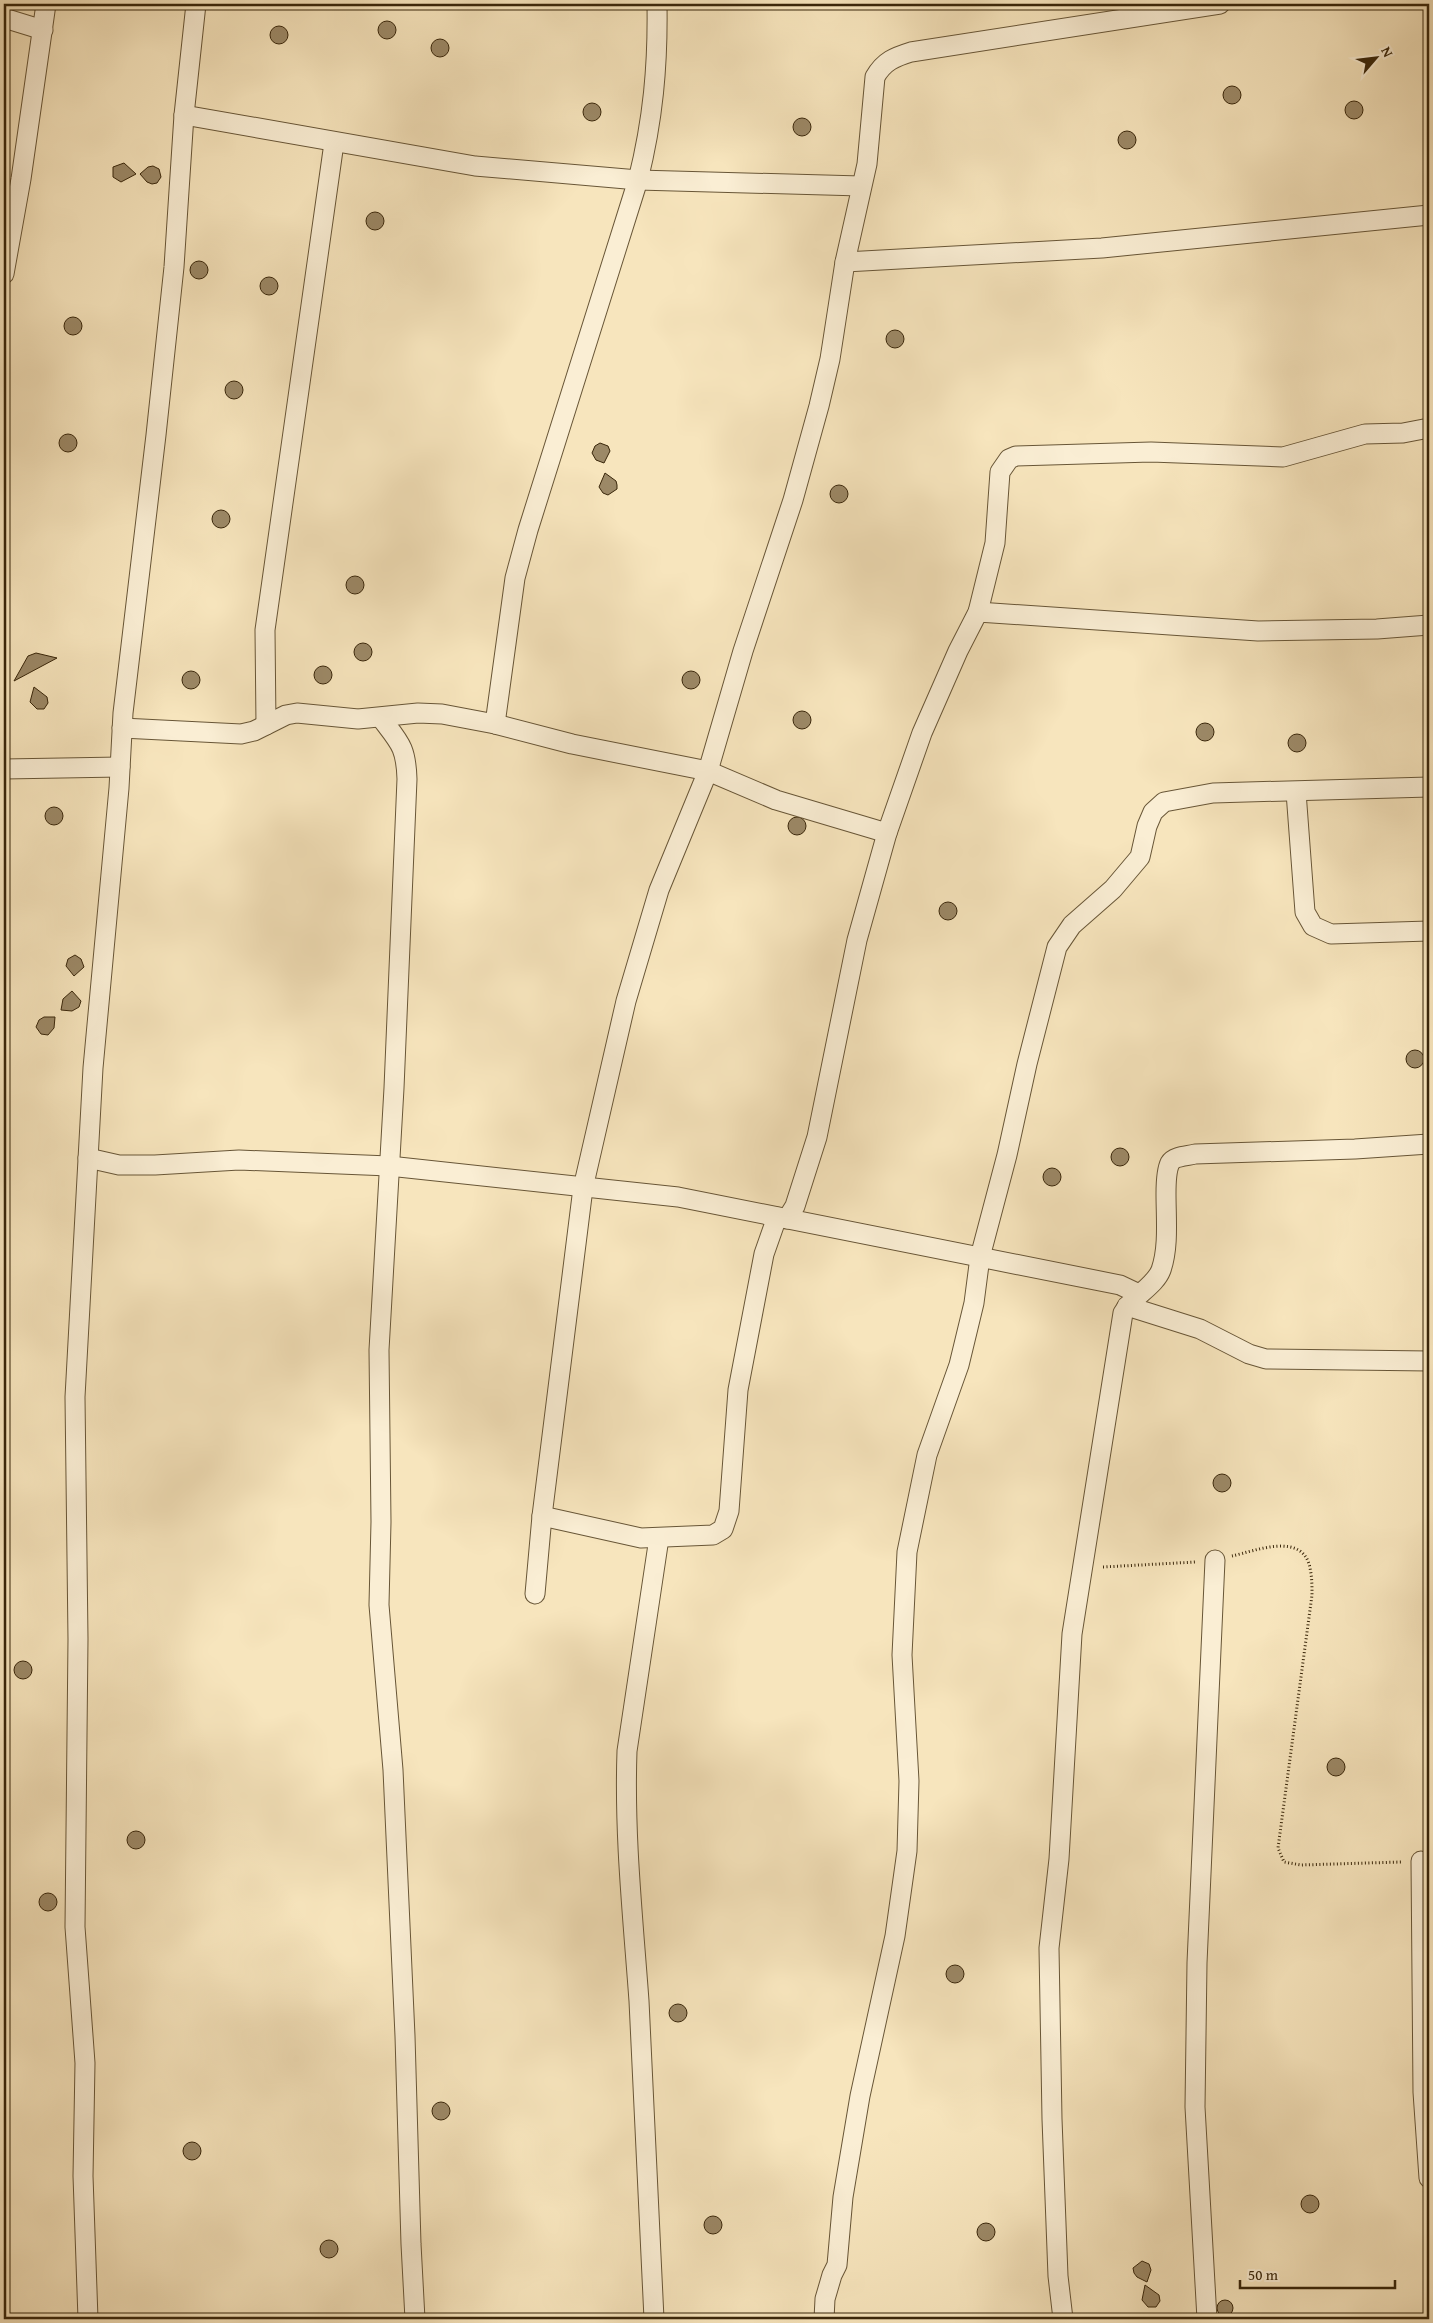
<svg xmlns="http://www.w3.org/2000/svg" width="1433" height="2323" font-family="'Gentium Book Plus',serif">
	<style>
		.building { fill: #9c8967; stroke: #39260a }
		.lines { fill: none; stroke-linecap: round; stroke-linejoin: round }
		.street-casing { stroke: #685637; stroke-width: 21 }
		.path { stroke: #39260a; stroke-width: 3; stroke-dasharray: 1 2.5; stroke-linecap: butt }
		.street { stroke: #faeed4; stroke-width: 19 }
	</style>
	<rect width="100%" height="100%" fill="#f7e5bd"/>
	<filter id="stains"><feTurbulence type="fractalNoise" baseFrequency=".004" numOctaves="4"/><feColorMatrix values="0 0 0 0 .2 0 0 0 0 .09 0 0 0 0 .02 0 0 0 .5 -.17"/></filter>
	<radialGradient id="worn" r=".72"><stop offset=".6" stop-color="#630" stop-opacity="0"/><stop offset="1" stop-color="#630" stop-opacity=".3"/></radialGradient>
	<g class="building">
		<circle cx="387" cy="30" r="9"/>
		<circle cx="279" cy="35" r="9"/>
		<circle cx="440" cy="48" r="9"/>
		<circle cx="1232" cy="95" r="9"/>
		<circle cx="1354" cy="110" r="9"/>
		<circle cx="592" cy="112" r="9"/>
		<circle cx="802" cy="127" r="9"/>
		<circle cx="1127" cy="140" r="9"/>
		<path d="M124,163L136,174L121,182L113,177V167Z"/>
		<path d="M153,166L159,169L161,177L157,183L152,184L147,182L140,174L148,167Z"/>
		<circle cx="375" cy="221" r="9"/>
		<circle cx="199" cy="270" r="9"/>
		<circle cx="269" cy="286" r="9"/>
		<circle cx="73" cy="326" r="9"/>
		<circle cx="895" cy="339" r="9"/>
		<circle cx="234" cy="390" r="9"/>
		<circle cx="68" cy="443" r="9"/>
		<path d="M600,443L608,446L610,451L604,463L596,460L592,453L595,446Z"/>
		<path d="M605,473L616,481L617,485V489L608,495L603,493L599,487Z"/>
		<circle cx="839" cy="494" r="9"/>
		<circle cx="221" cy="519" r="9"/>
		<circle cx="355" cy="585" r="9"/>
		<circle cx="363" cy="652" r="9"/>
		<path d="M36,653L57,658L14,681L28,656Z"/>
		<circle cx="323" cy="675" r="9"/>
		<circle cx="691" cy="680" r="9"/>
		<circle cx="191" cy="680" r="9"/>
		<path d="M34,687L47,697L48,703L44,709H37L30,702Z"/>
		<circle cx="802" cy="720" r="9"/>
		<circle cx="1205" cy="732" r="9"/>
		<circle cx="1297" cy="743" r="9"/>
		<circle cx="54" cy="816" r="9"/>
		<circle cx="797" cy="826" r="9"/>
		<circle cx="948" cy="911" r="9"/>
		<path d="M75,955L81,959L84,967L74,976L66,966L68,959Z"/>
		<path d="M72,991L81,1001L79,1007L72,1011L61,1010L63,999Z"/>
		<path d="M44,1017H55L54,1028L48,1035L41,1034L36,1027L39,1020Z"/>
		<circle cx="1415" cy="1059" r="9"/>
		<circle cx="1120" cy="1157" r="9"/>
		<circle cx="1052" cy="1177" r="9"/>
		<circle cx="1222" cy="1483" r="9"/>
		<circle cx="23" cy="1670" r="9"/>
		<circle cx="1336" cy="1767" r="9"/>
		<circle cx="136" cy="1840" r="9"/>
		<circle cx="48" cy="1902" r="9"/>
		<circle cx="955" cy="1974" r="9"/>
		<circle cx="678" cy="2013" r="9"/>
		<circle cx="441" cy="2111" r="9"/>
		<circle cx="192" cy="2151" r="9"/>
		<circle cx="1310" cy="2204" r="9"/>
		<circle cx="713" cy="2225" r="9"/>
		<circle cx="986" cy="2232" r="9"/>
		<circle cx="329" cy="2249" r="9"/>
		<path d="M1142,2261L1149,2264L1151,2270L1147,2282L1137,2277L1134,2273L1133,2268Z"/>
		<path d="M1145,2285L1159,2295L1160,2301L1156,2307H1148L1142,2300Z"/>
		<circle cx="1225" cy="2308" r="8"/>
	</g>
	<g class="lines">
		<g class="street-casing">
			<g id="street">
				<path d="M4,18L43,30"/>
				<path d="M184,115L475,166L638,180L861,186"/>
				<path d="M845,262L1102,248L1429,215"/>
				<path d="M4,274L21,179L46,4"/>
				<path d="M978,612L1258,631L1377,629L1429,625"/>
				<path d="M381,718C400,743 406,747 407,779L394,1088L379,1350L381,1522L379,1605L393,1770L405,2036L411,2244L415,2319"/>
				<path d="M495,724L515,578L528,530L638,180C653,120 658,66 657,4"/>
				<path d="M266,725L265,630L334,143"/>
				<path d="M122,728L241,734L254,731L286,715L297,713L358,719L418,713L442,714L495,724L572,744L708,771L776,800L887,833"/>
				<path d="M4,769L120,767"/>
				<path d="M1296,792L1305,912L1313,926L1331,934L1429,931"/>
				<path d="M88,1158L119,1165H155L239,1160L389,1166L678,1197L1120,1285L1139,1294"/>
				<path d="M787,1219L795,1206L817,1137L857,940L887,833L922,733L958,651L978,612L995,543L1000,472L1009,459L1016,456L1151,452L1283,457L1365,434L1403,433L1429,428"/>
				<path d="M1127,1306L1200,1329L1249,1354L1266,1359L1429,1361"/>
				<path d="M542,1516L641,1538L713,1535L723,1529L729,1511L738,1390L764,1254L777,1217"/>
				<path d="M535,1594L542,1516L583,1188L626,1001L659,890L708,771L743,651L793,500L819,406L830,359L845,262L867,164L875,77C884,61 895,57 911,52L1220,4"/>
				<path d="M1421,1861L1423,2092L1429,2178"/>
				<path d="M88,2319L83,2176L85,2063L75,1927L78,1639L75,1397L93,1068L119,788L123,713L156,435L174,267L184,115L196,4"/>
				<path d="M654,2319C650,2213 645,2107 639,2001C633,1918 624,1835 627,1751L659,1538"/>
				<path d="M824,2319L825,2299L832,2275L837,2265L843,2197L860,2096L895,1936L907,1851L909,1781L902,1655L907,1552L927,1455L959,1365L974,1303L980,1257L1007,1155L1027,1064L1057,947L1072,925L1113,889L1140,857L1147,826L1153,812L1164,802L1213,793L1429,787"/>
				<path d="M1063,2319L1058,2276L1052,2119L1049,1948L1059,1859L1072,1634L1123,1313C1133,1296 1155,1286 1161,1270C1169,1247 1166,1218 1166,1194C1166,1185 1166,1171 1170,1163C1174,1156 1188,1156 1195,1154L1355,1149L1429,1144"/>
				<path d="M1207,2319L1195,2107L1197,1963L1215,1560"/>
			</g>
		</g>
		<g class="path">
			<path d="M1232,1556C1255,1551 1303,1531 1310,1568C1312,1577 1312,1586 1312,1595L1278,1848L1284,1862L1301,1865L1401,1862"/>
			<path d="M1103,1567L1196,1562"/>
		</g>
		<use href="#street" class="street"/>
	</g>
	<rect width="1433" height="2323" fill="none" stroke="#f7e5bd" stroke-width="20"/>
	<rect x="5" y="5" width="1423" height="2313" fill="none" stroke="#39260a" stroke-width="2.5"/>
	<rect x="10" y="10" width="1413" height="2303" fill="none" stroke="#39260a"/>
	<g transform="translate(1376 58) rotate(62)" stroke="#faeed4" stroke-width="4" paint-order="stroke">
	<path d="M0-4L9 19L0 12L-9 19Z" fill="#39260a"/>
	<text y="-8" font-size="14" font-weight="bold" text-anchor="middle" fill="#39260a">N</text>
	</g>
	<path d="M1240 2280v8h155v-8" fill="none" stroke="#39260a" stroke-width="2.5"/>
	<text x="1248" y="2280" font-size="15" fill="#39260a" stroke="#faeed4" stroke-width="4" paint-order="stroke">50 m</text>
	<rect width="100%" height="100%" filter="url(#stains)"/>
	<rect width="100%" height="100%" fill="url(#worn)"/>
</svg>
